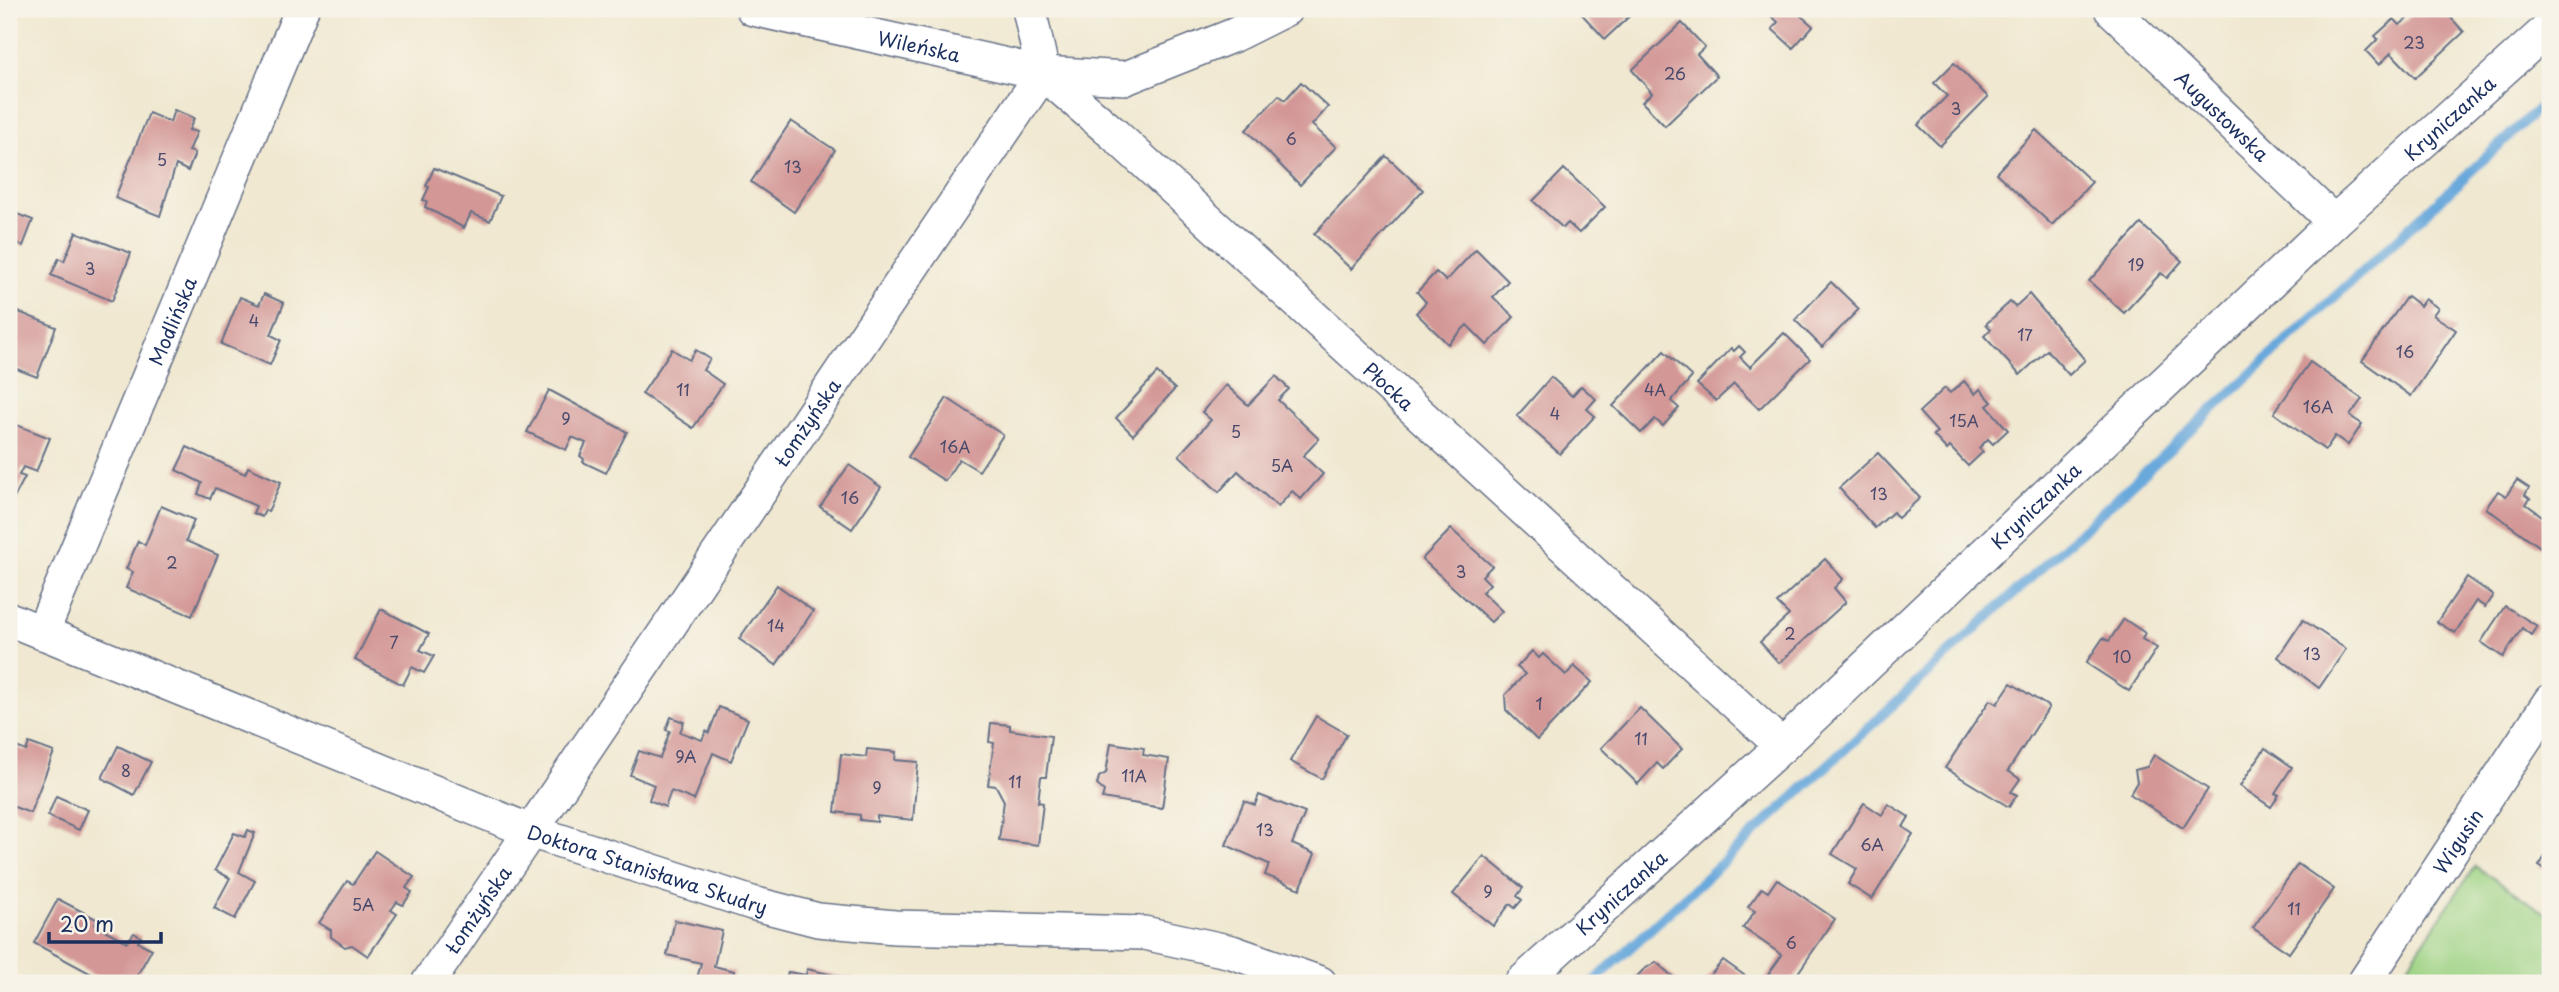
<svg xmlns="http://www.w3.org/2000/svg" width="2559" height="992" font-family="'Playpen Sans',sans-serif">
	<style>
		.grass { fill: #9dd384; stroke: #5c8171; stroke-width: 2 }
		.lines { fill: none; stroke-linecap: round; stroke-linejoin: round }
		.stream { stroke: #68a8db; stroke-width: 10 }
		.building { fill: #d39796 }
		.minor-casing { stroke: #667086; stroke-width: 36 }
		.minor { stroke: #fff; stroke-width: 33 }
		.labels { text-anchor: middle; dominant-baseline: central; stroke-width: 7; stroke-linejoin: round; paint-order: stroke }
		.number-label { font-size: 16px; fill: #49496c }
		.street-label { font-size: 19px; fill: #1b2f5e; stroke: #f7f3e8 }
	</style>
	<rect width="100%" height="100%" fill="#f7f3e8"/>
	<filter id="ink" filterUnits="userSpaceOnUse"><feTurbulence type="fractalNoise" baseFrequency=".0143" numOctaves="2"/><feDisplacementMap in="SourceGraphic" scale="14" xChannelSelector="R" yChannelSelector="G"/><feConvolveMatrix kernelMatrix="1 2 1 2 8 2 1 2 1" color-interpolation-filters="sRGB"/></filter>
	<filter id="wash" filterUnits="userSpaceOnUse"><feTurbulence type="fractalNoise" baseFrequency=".00686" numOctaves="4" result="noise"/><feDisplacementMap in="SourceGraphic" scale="28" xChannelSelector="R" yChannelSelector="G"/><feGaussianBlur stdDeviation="1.57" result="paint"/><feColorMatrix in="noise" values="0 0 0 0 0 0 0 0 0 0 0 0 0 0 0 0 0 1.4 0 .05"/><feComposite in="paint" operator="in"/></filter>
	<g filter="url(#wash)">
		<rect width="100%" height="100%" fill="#f0e8d0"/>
		<path class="grass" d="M2475,866L2550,916V983H2396Z"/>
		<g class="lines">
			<path class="stream" d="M1592,983L2550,98"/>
		</g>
		<g id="blocks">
			<g class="building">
				<path d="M1577,9H1637L1605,39Z"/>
				<path d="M1763,9H1793L1813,26L1793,48L1772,29L1778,22Z"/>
				<path d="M2418,9H2443L2464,32L2415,78L2391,53L2379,65L2366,51L2378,39L2375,36L2394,19L2400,25Z"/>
				<path d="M1682,23L1705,47L1697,54L1717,76L1665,126L1642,102L1652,93L1632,70Z"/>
				<path d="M1954,63L1988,97L1940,146L1918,125L1947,96L1934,83Z"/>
				<path d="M1301,82L1328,107L1312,125L1336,147L1300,185L1246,130L1279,95L1285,100Z"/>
				<path d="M174,110L194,118L189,130L197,132L189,151L195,153L188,171L176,165L160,216L115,198L149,113L170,122Z"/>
				<path d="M791,121L835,150L794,212L751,182Z"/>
				<path d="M2036,130L2092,182L2052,225L1996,173Z"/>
				<path d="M1386,156L1423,190L1351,269L1314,234Z"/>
				<path d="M434,168L501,196L490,221L471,213L464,228L425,207L427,201L423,200L429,187L426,186Z"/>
				<path d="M1564,169L1605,207L1579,233L1568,223L1563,228L1533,201Z"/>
				<path d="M9,211L33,220L23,246L9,240Z"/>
				<path d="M2141,224L2182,261L2167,278L2161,273L2124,313L2089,281Z"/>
				<path d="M76,232L131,253L112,301L51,275L59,258L64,261Z"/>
				<path d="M1476,249L1508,281L1493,297L1514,317L1487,345L1467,325L1448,344L1416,313L1426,302L1417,292L1436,272L1446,281Z"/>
				<path d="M1831,282L1859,309L1822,347L1795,320Z"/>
				<path d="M264,294L284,303L271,335L281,340L270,365L221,344L240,297L259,305Z"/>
				<path d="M2029,294L2085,360L2069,375L2047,350L2020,375L1984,336L1991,329L1986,324L2010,302L2015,307Z"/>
				<path d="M2407,296L2420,306L2425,299L2438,308L2433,315L2456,330L2411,396L2362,361Z"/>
				<path d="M9,308L56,327L37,377L9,366Z"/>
				<path d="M1784,333L1810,359L1759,409L1734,384L1716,401L1697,384L1731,348L1734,351L1739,346L1745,352L1740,357L1750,367Z"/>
				<path d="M672,349L689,360L696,350L710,359L703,370L723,384L693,428L642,394Z"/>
				<path d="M1664,351L1692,377L1671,401L1679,408L1663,426L1655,419L1641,433L1613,406Z"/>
				<path d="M2310,362L2362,399L2350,416L2362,424L2348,445L2335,436L2325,450L2274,413Z"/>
				<path d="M1157,373L1175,389L1133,435L1116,418Z"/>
				<path d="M1276,376L1289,389L1278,400L1319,439L1303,456L1323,474L1301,499L1292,491L1278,507L1238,471L1219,492L1179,455L1211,420L1202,412L1226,385L1248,405Z"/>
				<path d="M1551,377L1572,396L1581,386L1596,399L1587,409L1595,416L1560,454L1517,416Z"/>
				<path d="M1964,381L1975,394L1980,389L1992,402L1987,406L2008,430L1993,444L1988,439L1979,448L1983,452L1968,466L1950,447L1947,450L1933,435L1937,432L1919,412L1945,388L1950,393Z"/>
				<path d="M549,390L627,432L606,473L583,462L584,459L580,456L586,443L572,437L566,450L527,432Z"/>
				<path d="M947,398L1003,435L979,471L959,459L945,481L908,457Z"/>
				<path d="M9,422L50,438L36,472L23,467L19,475L25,477L13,500L9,499Z"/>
				<path d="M187,447L245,474L248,467L281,482L268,512L265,510L262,517L253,513L256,506L215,488L210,499L198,494L202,483L176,470Z"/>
				<path d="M1878,453L1920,498L1898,518L1893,512L1875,528L1839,488Z"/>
				<path d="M849,465L881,487L852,529L820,507Z"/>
				<path d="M2517,480L2529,488L2525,495L2530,499L2526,504L2545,518L2550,511V554L2486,508L2498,491L2506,496Z"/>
				<path d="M161,506L194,520L186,541L218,555L192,616L126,588L133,572L126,569L138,541L145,545Z"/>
				<path d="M1451,529L1492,566L1482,576L1490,584L1482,592L1502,611L1491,622L1422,559Z"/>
				<path d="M1825,559L1843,579L1834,588L1846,602L1779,663L1760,642L1789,615L1777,603Z"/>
				<path d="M2467,577L2493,595L2485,607L2476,601L2455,633L2437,622Z"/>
				<path d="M777,585L813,611L776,665L739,639Z"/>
				<path d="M2505,606L2537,626L2531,635L2522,628L2503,657L2481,642Z"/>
				<path d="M381,609L429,634L420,650L434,656L424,673L412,667L403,685L355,660Z"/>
				<path d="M2124,619L2145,633L2142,639L2157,648L2129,691L2086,663L2103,638L2109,641Z"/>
				<path d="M2303,620L2346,649L2319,688L2278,657Z"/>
				<path d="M1532,651L1539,658L1543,654L1566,675L1574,666L1592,682L1537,740L1506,710L1505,695L1525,674L1517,667Z"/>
				<path d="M2011,683L2049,707L2008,771L2020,779L2011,792L2017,795L2009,807L1945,768L1990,700L1997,704Z"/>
				<path d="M719,707L748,719L731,761L713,753L694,800L671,791L665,807L649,800L654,785L630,775L639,751L660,758L670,731L666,730L671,717L684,722L680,732L702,740L706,731L709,733Z"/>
				<path d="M1640,708L1682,749L1663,769L1657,763L1638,784L1601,748Z"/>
				<path d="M1316,716L1347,734L1322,779L1290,761Z"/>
				<path d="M991,723L1010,725V730L1051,736L1046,777H1041L1038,802L1043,803L1038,845L999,840L1004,801L996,786L988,785L994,743L989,742Z"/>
				<path d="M29,743L54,752L30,813L9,805V744L26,751Z"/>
				<path d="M1111,743L1144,748L1143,755L1169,759L1162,808L1102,798L1104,791L1097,785L1099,777L1106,773Z"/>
				<path d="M118,746L151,762L134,795L102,778Z"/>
				<path d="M2265,748L2292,767L2275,793L2279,795L2271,807L2240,786Z"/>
				<path d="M867,749L896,752L895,760L918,762L913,820L877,816V822L860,820V815L835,812L841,754L866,757Z"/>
				<path d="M2154,755L2208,789L2183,828L2130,794L2137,782L2135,770L2147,767Z"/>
				<path d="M1259,795L1305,813L1292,844L1315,854L1300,889L1265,875L1269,864L1226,845L1244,801L1255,805Z"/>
				<path d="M56,796L88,810L79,830L48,816Z"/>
				<path d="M1864,803L1882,815L1888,804L1909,817L1903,827L1913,834L1872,899L1848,884L1857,869L1832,854Z"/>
				<path d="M248,830L255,833L239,872L255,881L235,919L214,908L230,878L215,870L234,833L245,837Z"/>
				<path d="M2550,849V873L2539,866Z"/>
				<path d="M375,851L414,877L406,888L412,892L403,905L397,902L391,910L397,914L368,956L352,945L345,947L331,937V930L319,923L347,881L353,884Z"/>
				<path d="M1484,856L1523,888L1517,896L1522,900L1515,908L1510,904L1493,926L1453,894Z"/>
				<path d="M2298,864L2334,889L2289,953L2253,928Z"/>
				<path d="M1777,879L1835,919L1791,983H1762L1782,955L1743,928L1755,911L1748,907L1762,888L1768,892Z"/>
				<path d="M58,899L98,920L95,925L127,942L134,933L141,937L138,942L152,949L133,983H108L34,943Z"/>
				<path d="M675,920L722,931L714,966L734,971L732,983H696L701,963L667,955Z"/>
				<path d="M1723,960L1755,983H1704Z"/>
				<path d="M1656,962L1680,983H1631L1643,970Z"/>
				<path d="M807,969L851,979L850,983H785L788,972L806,975Z"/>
			</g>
		</g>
	</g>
	<g filter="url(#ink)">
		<use href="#blocks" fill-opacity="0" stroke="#667086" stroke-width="2"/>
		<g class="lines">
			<g class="minor-casing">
				<g id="minor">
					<path id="s1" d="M753,9L1043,73L1126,78L1234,35L1286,9"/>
					<path id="s2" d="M1029,9L1043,73L1115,135L1782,746"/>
					<path id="s3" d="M2111,9L2334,222"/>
					<path id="s4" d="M9,619L530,831L752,903L818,920L895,927L1144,933L1232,952L1320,983"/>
					<path id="s5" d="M42,633L302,9"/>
					<path id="s6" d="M428,983L1043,73"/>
					<path id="s7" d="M1521,983L1782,746L2334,222L2550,27"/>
					<path id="s8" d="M2364,983L2550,701"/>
				</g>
			</g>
			<use href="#minor" class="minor"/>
		</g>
	</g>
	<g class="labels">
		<g class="number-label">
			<text x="2414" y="42">23</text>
			<text x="1675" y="73">26</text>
			<text x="1956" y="108">3</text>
			<text x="1291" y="138">6</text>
			<text x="162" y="159">5</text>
			<text x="793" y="166">13</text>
			<text x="2136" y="264">19</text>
			<text x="90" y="268">3</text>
			<text x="254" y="320">4</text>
			<text x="2025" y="334">17</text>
			<text x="2405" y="351">16</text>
			<text x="683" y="389">11</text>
			<text x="1655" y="389">4A</text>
			<text x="2318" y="406">16A</text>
			<text x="1555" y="413">4</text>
			<text x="566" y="418">9</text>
			<text x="1964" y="420">15A</text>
			<text x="1236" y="431">5</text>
			<text x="955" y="446">16A</text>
			<text x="1282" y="465">5A</text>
			<text x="1879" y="493">13</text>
			<text x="850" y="497">16</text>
			<text x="172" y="562">2</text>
			<text x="1461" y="571">3</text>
			<text x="776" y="625">14</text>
			<text x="1790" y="633">2</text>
			<text x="394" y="642">7</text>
			<text x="2312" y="653">13</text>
			<text x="2122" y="656">10</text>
			<text x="1539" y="703">1</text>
			<text x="1641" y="738">11</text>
			<text x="686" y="756">9A</text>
			<text x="126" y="770">8</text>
			<text x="1134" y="775">11A</text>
			<text x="1015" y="781">11</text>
			<text x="877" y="787">9</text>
			<text x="1265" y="829">13</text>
			<text x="1872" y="844">6A</text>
			<text x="1488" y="891">9</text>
			<text x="363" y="904">5A</text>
			<text x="2294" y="908">11</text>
			<text x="1791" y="942">6</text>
		</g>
		<g class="street-label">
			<text stroke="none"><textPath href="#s1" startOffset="170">Wileńska</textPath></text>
			<text stroke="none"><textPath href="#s3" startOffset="154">Augustowska</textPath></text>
			<text stroke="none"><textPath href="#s7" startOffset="1269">Kryniczanka</textPath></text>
			<text stroke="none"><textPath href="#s5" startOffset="338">Modlińska</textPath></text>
			<text stroke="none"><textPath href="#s2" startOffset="532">Płocka</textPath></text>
			<text stroke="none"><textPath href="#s6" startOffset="677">Łomżyńska</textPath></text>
			<text stroke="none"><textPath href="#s7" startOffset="702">Kryniczanka</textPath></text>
			<text stroke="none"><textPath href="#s8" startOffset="170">Wigusin</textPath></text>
			<text stroke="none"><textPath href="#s4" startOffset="686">Doktora Stanisława Skudry</textPath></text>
			<text stroke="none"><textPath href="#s7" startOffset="135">Kryniczanka</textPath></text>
			<text stroke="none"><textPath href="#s6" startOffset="89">Łomżyńska</textPath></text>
		</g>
	</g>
	<rect width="2559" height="992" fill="none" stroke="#f7f3e8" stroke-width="35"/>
	<path d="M49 932v10h112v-10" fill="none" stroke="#1b2f5e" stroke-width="3.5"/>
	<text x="60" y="932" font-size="21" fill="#1b2f5e" stroke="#f7f3e8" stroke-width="5" paint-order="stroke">20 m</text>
</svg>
